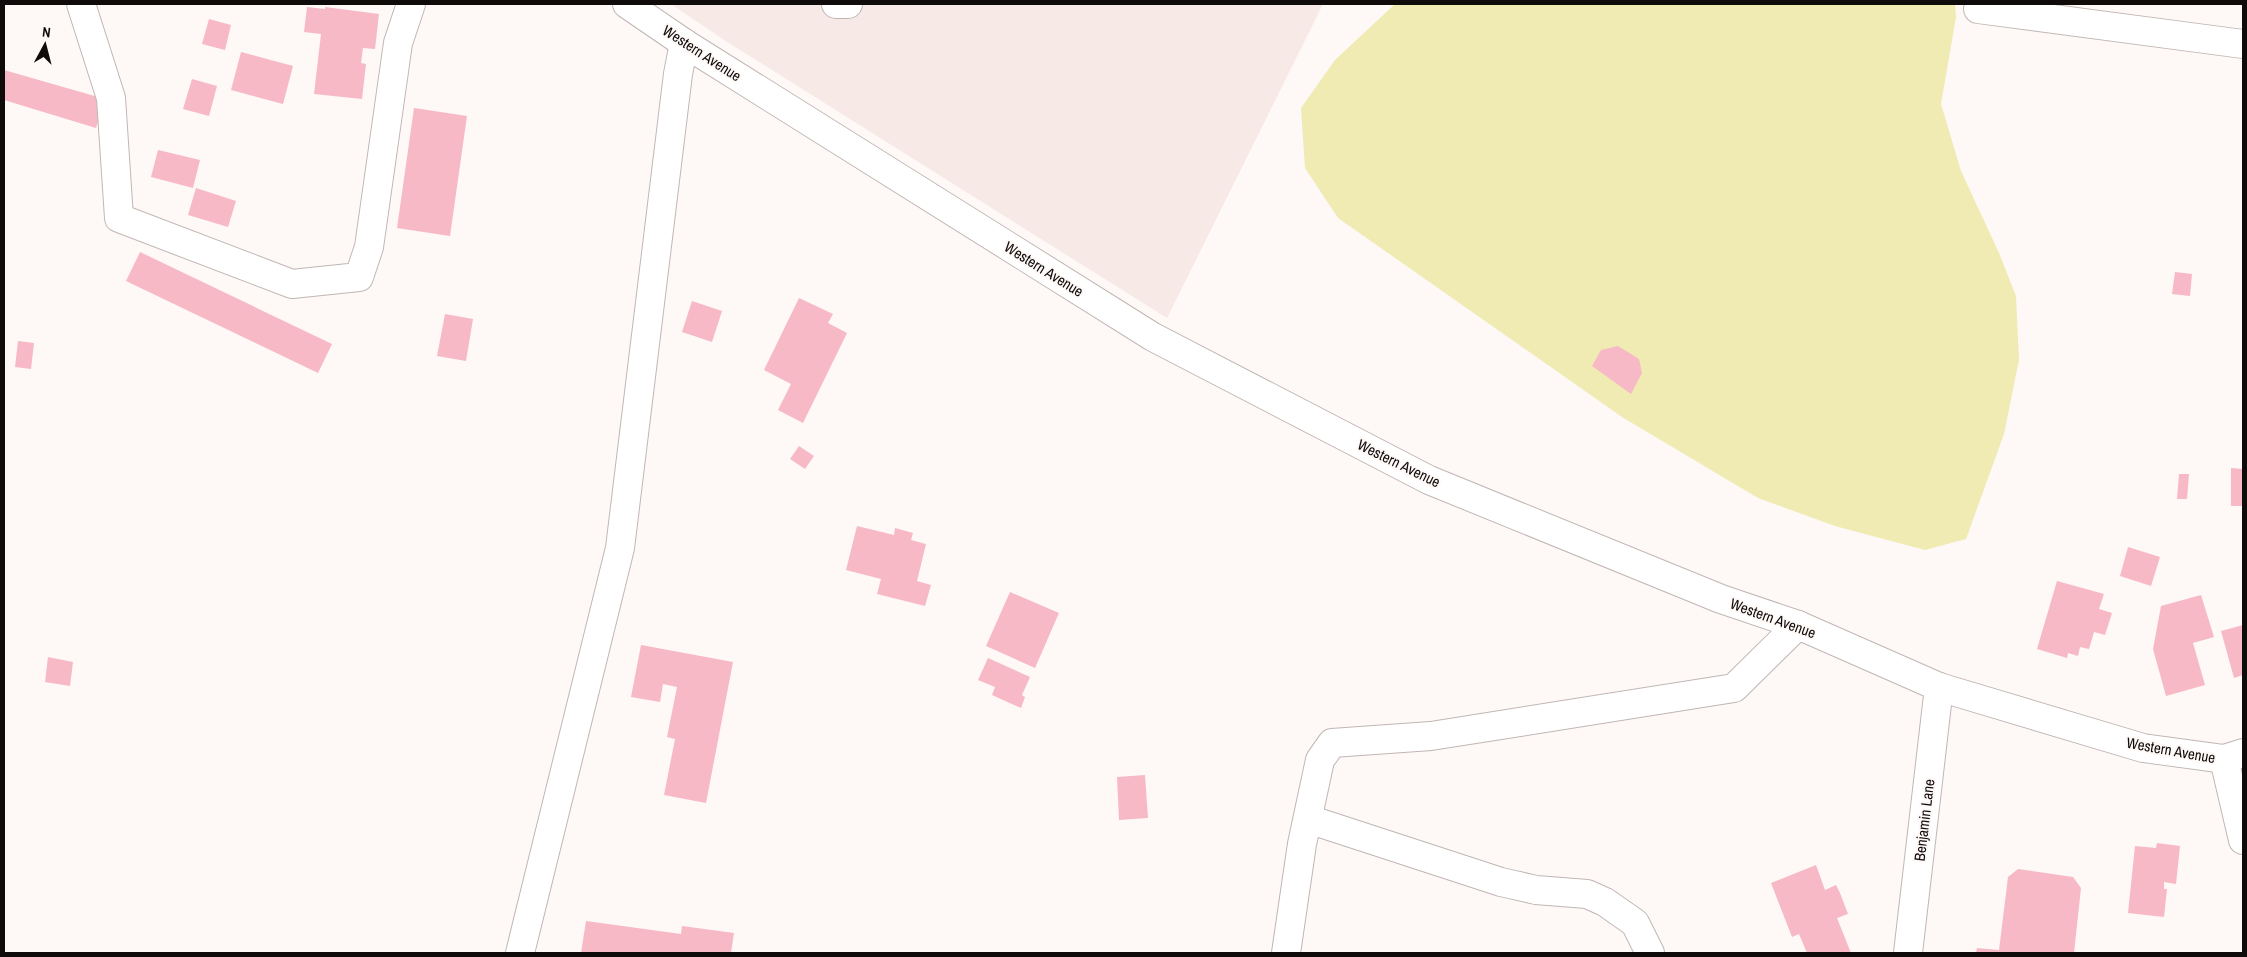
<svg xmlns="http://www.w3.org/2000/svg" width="2247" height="957" font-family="'Archivo Narrow',sans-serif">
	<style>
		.built { fill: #f7e9e5 }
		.green { fill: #efebb3 }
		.building { fill: #f7b9c5 }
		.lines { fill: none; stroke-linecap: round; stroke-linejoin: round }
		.minor-casing { stroke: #c0b7b4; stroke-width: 30 }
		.minor { stroke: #fff; stroke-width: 28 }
		.labels { text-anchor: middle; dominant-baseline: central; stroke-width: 4; stroke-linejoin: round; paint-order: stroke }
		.street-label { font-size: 15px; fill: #0e0b0a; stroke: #fef8f7 }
	</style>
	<rect width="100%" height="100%" fill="#fef8f7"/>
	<path class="built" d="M671,4H1323L1167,318L724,40Z"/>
	<path class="green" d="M1395,4H1955L1956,17L1941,104L1961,171L1999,253L2016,296L2019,360L2004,434L1966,539L1925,550L1835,526L1758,498L1622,417L1338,218L1305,168L1301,108L1335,60Z"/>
	<g class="building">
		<path d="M307,7L325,9V7L379,14L375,49L363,48L361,63L366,64L362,99L314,94L321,34L304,32Z"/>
		<path d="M209,19L231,25L225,50L202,44Z"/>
		<path d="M241,52L293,66L283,104L231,90Z"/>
		<path d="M4,70L105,99L96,128L4,100Z"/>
		<path d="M192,79L217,86L209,116L183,109Z"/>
		<path d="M414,108L467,116L450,236L397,228Z"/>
		<path d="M158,150L200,160L193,188L151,177Z"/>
		<path d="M196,188L236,201L228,227L188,215Z"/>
		<path d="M140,252L332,344L318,373L126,281Z"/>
		<path d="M2175,272L2192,274L2190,296L2172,294Z"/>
		<path d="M799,298L833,314L828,323L847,333L803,423L778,410L791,384L764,370Z"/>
		<path d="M692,301L722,311L712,342L682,332Z"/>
		<path d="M445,314L473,319L466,361L437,356Z"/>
		<path d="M18,341L34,343L31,369L15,367Z"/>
		<path d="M1618,346L1639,359L1642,373L1631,394L1592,366L1601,350Z"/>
		<path d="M799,446L814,456L805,469L790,459Z"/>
		<path d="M2231,468L2243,469V506H2231Z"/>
		<path d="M2179,474H2189L2187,499H2177Z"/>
		<path d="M857,526L894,535L895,528L913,533L911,540L926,544L917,581L931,585L925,606L877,594L881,579L846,570Z"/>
		<path d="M2128,547L2160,557L2151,586L2120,576Z"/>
		<path d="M2057,581L2104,594L2099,609L2112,613L2105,635L2094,632L2089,649L2080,647L2078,656L2068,653L2067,658L2037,649Z"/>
		<path d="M1010,592L1059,613L1035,668L986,646Z"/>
		<path d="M2201,595L2214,637L2193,643L2205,685L2166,696L2153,649L2161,606Z"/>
		<path d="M2243,625V675L2234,678L2221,631Z"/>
		<path d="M641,645L733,662L706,803L664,795L675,739L667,737L677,687L663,684L660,702L631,697Z"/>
		<path d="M48,657L73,662L70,686L45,682Z"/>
		<path d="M988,658L1030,677L1022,695L1025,697L1021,708L992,695L995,687L978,680Z"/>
		<path d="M1145,775L1148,818L1119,820L1117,777Z"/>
		<path d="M2157,843L2180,846L2176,884L2164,882V889H2167L2164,917L2128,913L2135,846L2156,848Z"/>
		<path d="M1816,865L1825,890L1836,885L1840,893L1848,914L1837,918L1851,953H1807L1799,934L1792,937L1771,883Z"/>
		<path d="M2018,869L2073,877L2081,888L2074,953H1976L1977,948L1999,950L2008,877Z"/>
		<path d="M586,921L681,934L682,926L734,933L731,953H581Z"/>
	</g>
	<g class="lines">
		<g class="minor-casing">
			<g id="minor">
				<path d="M81,4L111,98L119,218L292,284L359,277L369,247L398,43L411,4"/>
				<path d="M627,4L684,43L1153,337L1429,480L1721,599L1798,625L1939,687L2143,748L2224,759L2243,753"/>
				<path d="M836,4H848"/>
				<path d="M1978,9L2243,44"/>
				<path d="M2224,759L2243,840"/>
				<path d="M1308,819L1501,882L1536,890L1587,894L1605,902L1635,923L1650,953"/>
				<path d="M520,953L620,548L678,74L684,43"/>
				<path d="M1286,953L1302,844L1320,760L1332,743L1431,736L1734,688L1798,625"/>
				<path d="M1908,953L1939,687"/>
			</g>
		</g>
		<use href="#minor" class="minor"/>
	</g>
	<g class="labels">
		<g class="street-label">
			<text transform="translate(702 53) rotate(33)">Western Avenue</text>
			<text transform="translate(1044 269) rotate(32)">Western Avenue</text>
			<text transform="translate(1399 463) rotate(26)">Western Avenue</text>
			<text transform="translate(1773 618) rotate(20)">Western Avenue</text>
			<text transform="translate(2171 750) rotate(10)">Western Avenue</text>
			<text transform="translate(1924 820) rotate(-83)">Benjamin Lane</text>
		</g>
	</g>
	<rect width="2247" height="957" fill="none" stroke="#0e0b0a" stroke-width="10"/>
	<g transform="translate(45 45) rotate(7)" stroke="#fef8f7" stroke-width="4" paint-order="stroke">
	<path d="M0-4L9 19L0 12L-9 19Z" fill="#0e0b0a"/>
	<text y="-8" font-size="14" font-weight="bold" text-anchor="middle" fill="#0e0b0a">N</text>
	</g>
</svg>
